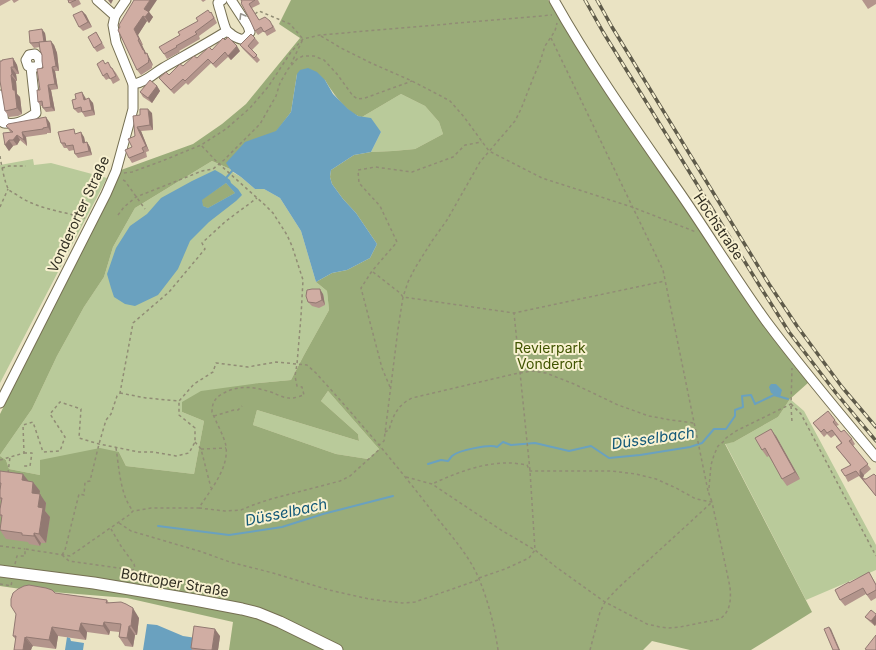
<svg xmlns="http://www.w3.org/2000/svg" width="876" height="650" font-family="Inter,sans-serif">
	<style>
		.green { fill: #b9ca9a }
		.forest { fill: #9aac79; fill-rule: evenodd }
		.water { fill: #6aa1bf; fill-rule: evenodd }
		.lines { fill: none; stroke-linecap: round; stroke-linejoin: round }
		.stream { stroke: #6aa1bf; stroke-width: 2 }
		.minor-casing { stroke: #756f52; stroke-width: 11 }
		.major-casing { stroke: #756f52; stroke-width: 13 }
		.path { stroke: #918c75; stroke-width: 1.5; stroke-dasharray: 3 3; stroke-linecap: butt }
		.minor { stroke: #fff; stroke-width: 9 }
		.major { stroke: #fff; stroke-width: 11 }
		.rail-casing { stroke: #5f5b4a; stroke-width: 3.5 }
		.rail { stroke: #f8f1d0; stroke-width: 2; stroke-dasharray: 6; stroke-linecap: butt }
		.wall { fill: #b3958c }
		.shaded-wall { fill: #927972 }
		.building { fill: #d0ada3; stroke: #927972 }
		.oneway { stroke: #989690 }
		.labels { text-anchor: middle; dominant-baseline: central; stroke-width: 4; stroke-linejoin: round; paint-order: stroke }
		.street-label { font-size: 14px; fill: #312e22; stroke: #f8f1d0 }
		.park-label { font-size: 14px; fill: #405400; stroke: #f8f1d0 }
		.water-label { font-size: 15px; font-style: italic; fill: #135978; stroke: #f8f1d0 }
	</style>
	<rect width="100%" height="100%" fill="#eae3c3"/>
	<g class="green">
		<path d="M401,94L425,106L439,122L443,134L415,149L393,151L371,152L381,132L362,117Z"/>
		<path d="M33,159L34,165L51,163L107,178L0,383V165Z"/>
		<path d="M212,161L230,169L234,173L241,177L255,189H264L280,198L301,231L316,282L327,291L329,310L304,355L291,380L259,383L182,412L204,421L194,474L126,466L119,452L40,475L9,469L6,460L0,456V455L32,409L57,356L84,307L104,277L113,247L135,208Z"/>
		<path d="M328,391L379,449L368,459L336,454L253,425L257,410L359,441L358,434L321,401Z"/>
		<path d="M790,399L804,411L876,545V570L806,600L725,443L734,442L778,417Z"/>
	</g>
	<g class="forest">
		<path d="M291,0H548L591,70L760,316L791,362L809,382L790,399L778,417L734,442L725,444L812,612L751,650H690L652,641L643,650H229L233,622L127,598L28,590L0,586V456L6,460L9,469L40,475V460L100,448L119,452L126,466L194,474L204,421L182,412V402L201,391L259,383L291,380L304,355L329,310L327,291L316,282L332,273L347,270L370,258L377,244L356,213L343,199L332,184L330,177L331,170L354,155L371,152L393,151L415,149L443,134L439,122L425,106L401,94L362,117C348,115 332,92 325,80L297,74L291,112L276,132L229,166L230,169L212,161L135,208L113,247L104,277L84,307L57,356L32,409L0,455V414L121,170L193,144L222,124L246,104L300,38L279,24ZM328,391L379,449L368,459L336,454L253,425L257,410L359,441L358,434L321,401Z"/>
		<path d="M226,183L235,193L208,208L203,206L201,200Z"/>
	</g>
	<g class="water">
		<path d="M308,68L317,72L325,80L333,94L348,109L358,116L371,118L381,132L371,152L354,155L331,170L330,177L332,184L343,199L356,213L377,244L370,258L347,270L332,273L316,282L301,231L280,198L264,189H255L241,177L232,171L230,169L226,163L245,142L276,131L291,112L297,74L300,70Z"/>
		<path d="M215,170L222,174L230,180L231,183L238,189L242,195L236,201L209,222L190,241L178,269L158,295L135,306L125,304L114,297L111,288L107,274L116,248L130,226L147,214L161,198L192,181ZM226,183L235,193L208,208L203,206L202,200Z"/>
		<path d="M771,384H776L782,390L780,397L771,393L769,387Z"/>
		<path d="M147,624L157,625L183,636L196,638L194,650H143Z"/>
		<path d="M67,637L70,638L71,641L84,643L83,650H65Z"/>
	</g>
	<g class="lines">
		<g class="stream">
			<path d="M226,178L232,171"/>
			<path d="M428,464L441,460L448,461C450,459 451,457 452,456C459,450 490,444 497,447L503,442L511,445L535,443L569,451L591,446L609,458L640,455L690,447L702,443L714,429H726L735,416V410L743,407L742,396L751,395L755,404L774,395L788,399"/>
			<path d="M158,526L229,535L282,527L323,514L393,496"/>
		</g>
		<g class="minor-casing">
			<g id="minor">
				<path d="M222,0L218,3L219,7C221,12 224,27 227,31C229,33 231,33 232,35C240,40 245,42 250,32L248,26L231,0"/>
				<path d="M554,0C591,66 635,128 678,190C708,233 735,278 766,321C801,368 838,412 876,457"/>
				<path d="M115,16L126,0"/>
				<path d="M133,84C145,83 153,74 163,68C184,56 206,44 227,31"/>
				<path d="M0,95L4,123"/>
				<path d="M0,121C13,127 25,121 36,113L31,67L28,66L26,60L29,55L35,54C40,58 41,62 37,67H31"/>
				<path d="M0,403L106,194L116,171L133,109V84L116,42L113,25L115,16L97,0"/>
			</g>
		</g>
		<g class="major-casing">
			<path id="major" d="M0,571L94,583L195,600L242,609L258,613L280,622L337,650"/>
		</g>
		<g class="path">
			<path d="M255,14L259,11L290,24L303,39L291,64"/>
			<path d="M321,36L341,48L371,63L412,81L439,95L450,101L464,117L489,151L542,178L632,207L696,232"/>
			<path d="M551,38L663,270L708,491"/>
			<path d="M0,156C1,163 5,185 9,190C11,192 14,193 17,195C37,209 61,211 85,218"/>
			<path d="M2,168L9,166H26"/>
			<path d="M124,173L132,172L162,161L201,145L226,129L250,108L268,87L291,52L303,39L320,35L552,15"/>
			<path d="M123,180L125,181L145,209"/>
			<path d="M0,207L8,189"/>
			<path d="M118,215L124,207L136,197L202,171L213,169L224,160L260,124L276,96L280,83L288,69L297,59L303,56H314L324,60L337,74L353,96L358,99L365,98L412,81"/>
			<path d="M373,272L400,293L403,297L514,313L665,281"/>
			<path d="M390,387L382,368L361,288L372,271L397,242L380,206L359,183L358,170L375,167L412,172L453,157L465,145L482,142"/>
			<path d="M120,393L146,398L179,401L194,384L213,372L216,363L248,367L276,362L307,365L316,373L348,409L379,445"/>
			<path d="M791,404L801,414L876,556"/>
			<path d="M791,406L792,422"/>
			<path d="M214,416L234,410H238L242,406"/>
			<path d="M385,432L389,430C393,415 398,405 412,398L514,374L532,371L546,373L574,384L618,405L649,416L671,420L694,423"/>
			<path d="M195,442L201,449L211,488"/>
			<path d="M116,448C119,467 120,495 133,511"/>
			<path d="M201,449L226,448"/>
			<path d="M24,453H32L30,466H24"/>
			<path d="M0,460L24,453L23,425L33,422L43,452L60,451L65,437L50,414L60,402L81,409L79,438L99,444L139,452H153L176,456L189,453L195,442V428L179,415V401"/>
			<path d="M8,473L10,457"/>
			<path d="M406,477L432,484L501,530L535,550L556,567L605,602L647,624L660,627L668,628L680,627L720,619C731,611 731,599 730,587L712,502L696,499L676,488L656,479L636,474L612,471H530L527,465C521,464 514,463 508,463C481,463 456,473 432,484"/>
			<path d="M709,488L711,465L714,455L718,446L723,442L726,438L736,431L791,404L792,368"/>
			<path d="M199,508L225,511L241,510L253,505L271,499L340,481L350,476L381,448"/>
			<path d="M119,523L131,531L199,551L230,562L273,573L329,590L369,599L402,603L415,602L478,580"/>
			<path d="M0,546L25,549"/>
			<path d="M62,555L65,550L79,494L84,495L85,482L90,481L99,444L106,420L111,414L117,396L120,393L133,323L169,292L205,249L202,243L226,221L257,198"/>
			<path d="M62,555L69,561L133,570L135,568L134,564L121,546L111,529"/>
			<path d="M15,564L17,556H25V549L70,556L129,515L133,511L151,508H199C210,490 229,469 226,446C224,436 216,422 212,412C212,403 215,398 222,394C239,384 256,387 274,393C278,395 284,398 289,398C293,399 300,396 304,395L302,387L297,386L295,376L297,364L301,316L303,280L292,246L287,235L273,213L265,205L218,163L201,145"/>
			<path d="M479,578L505,569L529,558L535,550L530,471L514,313"/>
			<path d="M0,584L11,586L12,581"/>
			<path d="M498,650C495,628 488,600 479,579C470,557 453,538 438,519C419,494 399,469 379,445L384,441L398,329L403,297L408,282L415,268L432,241L447,220L480,162L515,121L521,109L534,76L540,62L545,46L555,31L557,23"/>
			<path d="M590,650L600,612L605,602L618,588L686,526L712,502L708,491"/>
		</g>
		<use href="#minor" class="minor"/>
		<use href="#major" class="major"/>
		<g class="rail-casing">
			<g id="rail">
				<path d="M585,0L603,32L761,288L789,332L836,393L876,441"/>
				<path d="M597,0L612,27L769,284L797,326L842,387L876,427"/>
			</g>
		</g>
		<use href="#rail" class="rail"/>
	</g>
	<g class="wall">
		<path d="M0,0H11L0,6Z"/>
		<path d="M12,0H19L14,3Z"/>
		<path d="M68,0H79L81,4L73,8Z"/>
		<path d="M201,0H206L203,2Z"/>
		<path d="M241,0H258L260,4L252,8L259,20L273,25L276,31L267,36L264,31L258,35L255,31Z"/>
		<path d="M862,0H876V4L868,9Z"/>
		<path d="M82,11L86,15L92,27L83,31L79,27Z"/>
		<path d="M149,12L153,17L149,23L147,21L138,35L143,45H142L144,51L150,59L153,65L152,66V68L141,75L137,70L118,30Z"/>
		<path d="M210,13L214,17L217,23L199,36L200,39L179,51L180,52L167,59L164,54L180,35Z"/>
		<path d="M96,32L99,37L105,48L97,52L94,48Z"/>
		<path d="M45,33L46,41L54,45L57,53L59,71H55L58,89L51,90L55,111L46,112L43,108L42,106H41L38,102L43,68L42,55L40,47L34,48L30,43Z"/>
		<path d="M255,38L259,43L252,50L260,60L257,63L243,49L240,45Z"/>
		<path d="M212,50L240,51L231,60L228,57L216,68L211,63L188,85L186,83L174,94L163,83L159,78L169,75Z"/>
		<path d="M13,58L17,65L19,74H16L17,81H16L17,94L20,97L22,114L18,116L9,117L5,111Z"/>
		<path d="M106,64L112,68L116,73L120,80L113,84L110,78L106,80L103,76Z"/>
		<path d="M157,86L160,91L152,103L143,97L140,92Z"/>
		<path d="M85,97L86,99L93,103L95,115L85,117L82,112L78,113L74,109Z"/>
		<path d="M152,113L153,130L141,131L149,151L146,152L147,157L132,163L129,158L140,115Z"/>
		<path d="M50,123L51,133H47V134L26,137L27,146L20,140L17,145L13,146L9,151L5,145L11,133L6,126Z"/>
		<path d="M77,133L84,137L85,142H87L90,147L92,155L78,158L75,154L74,150L69,151L67,148H64L61,143Z"/>
		<path d="M323,294L325,305L319,308L312,306L308,302Z"/>
		<path d="M835,420L839,425L836,426L841,432L852,439L855,444L853,446L871,469L864,475L863,478L866,479L876,476V496L859,476L848,482L845,476L851,466L836,447L841,443L835,435L831,438L827,434L824,437L813,423Z"/>
		<path d="M776,436L800,479L787,486L782,479L769,456L767,457L762,450Z"/>
		<path d="M0,471L28,481L40,491L39,494L46,503L45,511L50,517L46,543H41L40,546L29,544L28,542L6,539L0,530L2,518L0,516V509L1,501L0,500L1,486L0,485Z"/>
		<path d="M869,572L876,584V598L871,601L866,594L845,606L840,600L850,583Z"/>
		<path d="M55,593L107,600L109,603L139,618L137,635H135L133,647L125,646L119,637V632L110,631L109,635L87,632L86,640L58,636L56,649L33,646L32,647L31,650H14L16,640L13,636Z"/>
		<path d="M876,614V624L875,626L869,621L865,617Z"/>
		<path d="M220,636L218,650H192L191,648Z"/>
	</g>
	<g class="shaded-wall">
		<path d="M108,0H113L111,4Z"/>
		<path d="M150,0H157L149,12L153,17L149,23L145,17L144,9Z"/>
		<path d="M82,11L86,15L92,27L88,22Z"/>
		<path d="M143,16L147,21L138,35L143,45L139,39L134,29Z"/>
		<path d="M42,29L45,33L47,46L44,42Z"/>
		<path d="M138,40L142,45L149,59L143,50Z"/>
		<path d="M51,41L54,45L57,53L59,71L56,66Z"/>
		<path d="M237,46L240,51L231,60L228,56Z"/>
		<path d="M147,53L153,65L149,60Z"/>
		<path d="M13,58L17,65L19,74L14,67Z"/>
		<path d="M11,67L16,74L17,81L12,74Z"/>
		<path d="M52,67L55,71L58,89L55,84Z"/>
		<path d="M11,75L16,81L17,94L20,97L22,114L17,108L13,90Z"/>
		<path d="M48,85L51,90L55,111L51,107Z"/>
		<path d="M157,86L160,91L152,103L148,98Z"/>
		<path d="M82,92L85,97L87,105L84,100Z"/>
		<path d="M89,98L93,103L95,115L92,110Z"/>
		<path d="M148,109L152,113L153,130L150,125Z"/>
		<path d="M46,117L50,123L51,133L48,127Z"/>
		<path d="M137,127L141,131L149,151L146,146Z"/>
		<path d="M22,132L26,137L27,146L24,140Z"/>
		<path d="M81,132L84,137L86,147L83,143Z"/>
		<path d="M17,135L20,140L17,145L13,140Z"/>
		<path d="M9,140L13,146L9,151L5,145Z"/>
		<path d="M87,142L90,147L92,155L89,151Z"/>
		<path d="M320,289L323,294L325,305L322,300Z"/>
		<path d="M771,429L776,436L800,479L795,472Z"/>
		<path d="M860,470L864,475L863,478L861,477L860,473Z"/>
		<path d="M23,474L30,483L22,480Z"/>
		<path d="M33,482L40,491L38,502L32,493Z"/>
		<path d="M40,494L46,503L45,511L50,517L46,543L39,534L38,507Z"/>
		<path d="M34,533L41,543L40,546L34,536Z"/>
		<path d="M133,608L139,618L137,635L131,626Z"/>
		<path d="M876,615V624L875,626L871,621Z"/>
		<path d="M104,622L110,631L109,635L103,626Z"/>
		<path d="M81,623L87,632L86,640L79,631Z"/>
		<path d="M129,626L135,635L133,647L127,638Z"/>
		<path d="M52,627L58,636L56,649L49,640Z"/>
		<path d="M829,627L831,629L840,650H839Z"/>
		<path d="M215,629L220,636L218,650H212Z"/>
		<path d="M25,637L32,647L31,650H23Z"/>
		<path d="M26,637L33,646L32,647L26,638Z"/>
	</g>
	<g class="building">
		<path d="M68,0H76L69,3Z"/>
		<path d="M134,0H150L144,9L149,12L145,17L143,16L134,29L139,39L138,40L143,50H144L145,54L147,53L149,60L148,61L149,62L137,70L118,30L120,27L119,25Z"/>
		<path d="M241,0H255L249,4L259,20L265,17L270,21L273,27L264,32L261,27L255,31L248,16L241,3L242,2Z"/>
		<path d="M208,10L210,13L211,12L214,18L195,32L197,34L176,46L177,47L164,54L159,47L180,35L178,32L198,21L196,18Z"/>
		<path d="M82,11L88,22L79,27L73,15Z"/>
		<path d="M42,29L44,42L30,43L29,31Z"/>
		<path d="M96,32L102,43L94,48L88,37Z"/>
		<path d="M251,34L255,38L248,46L257,55L254,58L240,45Z"/>
		<path d="M228,37L237,46L228,56L225,52L213,64L208,59L185,81L183,79L171,90L159,78L166,72L169,75L180,64L183,66L194,56L197,58L209,47L212,50L223,38L225,40Z"/>
		<path d="M51,41L53,49L56,66L52,67L55,84L48,85L51,107L43,108L42,101L38,102L37,90H40L37,69L43,68L42,61V55L40,50L39,42Z"/>
		<path d="M13,58L14,67H11L12,74L11,75L13,90H15L17,108L14,109L5,111L0,81V61H2V60Z"/>
		<path d="M103,60L105,64L108,62L111,68H112L116,76L110,79L107,73L103,76L97,64Z"/>
		<path d="M150,80L157,86L148,98L140,92Z"/>
		<path d="M82,92L84,100L89,98L92,110L82,112L81,107L74,109L72,100L76,99L75,94Z"/>
		<path d="M140,109H148L150,125L137,127L146,146L142,148L144,152L129,158L125,150L132,147L128,139L135,136L133,116L140,115Z"/>
		<path d="M46,117L48,127L43,128V129L22,132L24,140L17,135L13,140H9L5,145L3,133L13,132L6,126L8,124Z"/>
		<path d="M74,129L75,134L81,132L83,143L87,142L89,151L75,154L73,145L66,146L65,143H61L58,132Z"/>
		<path d="M312,289H320L322,300L316,303L308,302L306,296L307,290Z"/>
		<path d="M828,411L835,420L833,422L841,432L844,430L852,439L849,441L868,464L860,470V473L861,477L863,479H866L874,474L876,476V496L856,471L845,476L841,470L851,465L836,447L842,443L832,430L827,433L824,429L821,432L813,423Z"/>
		<path d="M771,429L795,472L782,479L765,448L762,450L755,438Z"/>
		<path d="M0,471L23,474L22,480L33,482L32,493L40,494L38,507L43,508L39,534L34,533V536L22,535V533L0,530L2,515H0V509L2,498H0V490L1,483H0Z"/>
		<path d="M869,572L876,585V590L867,595L863,588L840,600L835,590L849,582V583Z"/>
		<path d="M29,585L46,588L52,590L55,593L107,600L106,603L121,602L126,604L133,608L131,626H129L127,638L119,637L121,624L104,622L103,626L81,623L79,631L52,627L49,640L26,637V638L25,637L23,650H14L16,636H13L16,614L11,606V599L13,593L18,589L24,586Z"/>
		<path d="M871,610L876,614V615L871,621L865,617Z"/>
		<path d="M194,626L215,629L212,650H207L191,648Z"/>
		<path d="M829,627L839,650H833L824,629Z"/>
		<path d="M876,635V650H867L865,649Z"/>
	</g>
	<defs><path id="oneway-chevron" d="M-2-3.5L2.5 0L-2 3.5" fill="none" stroke-width="1.6" stroke-linecap="round" stroke-linejoin="round"/></defs>
	<use class="oneway" href="#oneway-chevron" transform="translate(242 16) rotate(-121)"/>
	<g class="labels">
		<g class="street-label">
			<text transform="translate(78 214) rotate(-65)">Vonderorter Straße</text>
			<text transform="translate(719 226) rotate(56)">Hochstraße</text>
			<text transform="translate(175 582) rotate(10)">Bottroper Straße</text>
		</g>
		<g class="park-label">
			<text x="550" y="347">Revierpark<tspan x="550" dy="16">Vonderort</tspan></text>
		</g>
		<g class="water-label">
			<text transform="translate(653 438) rotate(-8)">Düsselbach</text>
			<text transform="translate(286 512) rotate(-12)">Düsselbach</text>
		</g>
	</g>
</svg>
